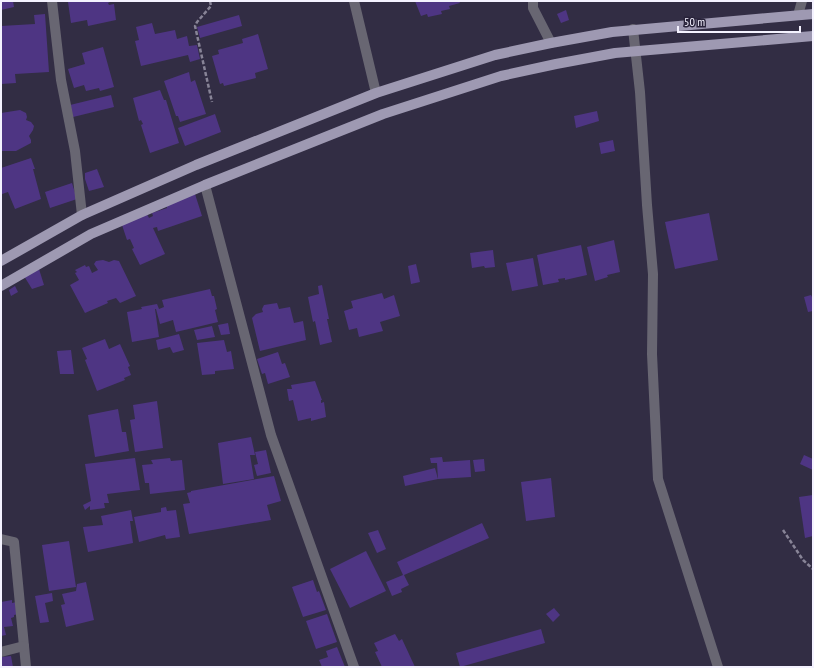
<svg xmlns="http://www.w3.org/2000/svg" width="814" height="668" font-family="'PT Sans Narrow',sans-serif">
	<style>
		.building { fill: #4e3583 }
		.lines { fill: none; stroke-linecap: round; stroke-linejoin: round }
		.path { stroke: #888497; stroke-width: 2.5; stroke-dasharray: 4 2; stroke-linecap: butt }
		.minor { stroke: #686672; stroke-width: 10 }
		.primary { stroke: #9e99b2; stroke-width: 10 }
	</style>
	<rect width="100%" height="100%" fill="#322d44"/>
	<g class="building">
		<path d="M1,1H13L14,7L1,10Z"/>
		<path d="M71,1H112L108,3L109,5L114,4L116,20L88,26L87,20L71,23L68,2Z"/>
		<path d="M415,1H459L460,3L449,6L450,9L441,11L442,14L428,17L427,14L421,16Z"/>
		<path d="M566,10L569,20L561,23L557,14Z"/>
		<path d="M45,14L49,72L15,74L16,83L1,84V26L35,24L34,15Z"/>
		<path d="M239,15L242,26L200,38L197,27Z"/>
		<path d="M152,23L155,34L175,30L177,39L187,36L189,46L197,45L200,59L190,62L188,55L141,66L135,41L139,40L136,27Z"/>
		<path d="M258,34L268,69L255,73L256,78L224,86L223,83L220,84L212,56L219,54L218,50L243,43L242,39Z"/>
		<path d="M103,47L114,87L100,91L99,88L86,91L84,85L74,88L68,69L85,64L82,53Z"/>
		<path d="M189,72L191,82L195,80L206,114L180,122L178,116H176L164,81Z"/>
		<path d="M160,90L164,100H166L179,143L150,153L141,125L143,124L141,120L139,121L133,98Z"/>
		<path d="M111,95L114,107L73,117L70,105Z"/>
		<path d="M20,110L26,113L27,117L26,120L31,122L34,126L33,130L29,136L31,140V143L16,151H1V113Z"/>
		<path d="M597,111L599,121L576,128L574,116Z"/>
		<path d="M215,114L221,132L185,146L178,128Z"/>
		<path d="M613,140L615,151L601,154L599,143Z"/>
		<path d="M31,158L35,169H33L41,199L15,209L8,192L2,194L1,168Z"/>
		<path d="M97,169L104,187L89,191L85,179V173Z"/>
		<path d="M72,183L77,199L50,208L45,192Z"/>
		<path d="M195,194L202,216L158,231L157,227L153,228L165,254L140,265L132,249L134,248L130,239L127,240L122,225L147,214L149,218L153,216L152,213L167,208L166,204Z"/>
		<path d="M709,213L718,260L675,269L665,222Z"/>
		<path d="M614,240L620,272L607,275L608,277L595,281L587,247Z"/>
		<path d="M581,245L587,275L565,280V278L558,279L559,282L543,285L537,255Z"/>
		<path d="M493,250L495,267L485,268L484,266L472,268L470,253Z"/>
		<path d="M533,258L538,286L512,291L506,263Z"/>
		<path d="M103,260L109,262L114,260L119,261L136,296L120,303L116,298L107,301L108,303L85,313L70,285L79,280L75,273L77,272L75,270L85,265L86,267L89,266L92,273L98,270L94,264L96,261Z"/>
		<path d="M416,264L420,282L411,284L408,266Z"/>
		<path d="M39,269L44,285L32,289L24,276Z"/>
		<path d="M322,285L329,319H327L332,342L320,345L315,321L313,322L308,297L319,294L318,286Z"/>
		<path d="M15,286L18,292L11,296L9,290Z"/>
		<path d="M210,289L212,296H214L217,309L215,310L218,322L176,332L173,320L160,324L156,309H155L159,337L132,342L127,312L142,309L141,307L157,304L159,309L164,307L162,300Z"/>
		<path d="M382,293L384,299L394,295L400,316L380,322L383,331L359,337L357,328L349,330L344,311L353,308L351,301Z"/>
		<path d="M811,295L812,297L813,296V311L808,312L804,297Z"/>
		<path d="M277,303L279,309L290,307L294,323L303,321L306,340L260,351L252,318L256,314L263,312L262,309L264,305Z"/>
		<path d="M228,323L230,334L221,335L218,325Z"/>
		<path d="M212,326L215,337L197,340L194,330Z"/>
		<path d="M179,334L184,350L173,353L170,347L158,350L156,340Z"/>
		<path d="M105,339L109,349L120,344L130,366L128,367L131,375L124,378L125,380L97,391L85,360L87,359L82,348Z"/>
		<path d="M224,340L227,352L231,351L234,369L215,371V374L202,375L197,343Z"/>
		<path d="M71,350L74,374H60L57,351Z"/>
		<path d="M278,352L282,364L285,363L290,377L268,384L265,373L262,374L257,359Z"/>
		<path d="M315,381L322,400H321V403L324,402L326,417L311,421V418L298,421L293,400L289,401L287,389H292L291,385Z"/>
		<path d="M157,401L163,448L135,452L130,420L135,419L133,405Z"/>
		<path d="M118,409L122,432H126L129,451L95,457L88,415Z"/>
		<path d="M251,437L255,455H250L254,479L223,484L218,443Z"/>
		<path d="M266,450L271,473L257,476L254,465L258,464L255,452Z"/>
		<path d="M804,455L813,459V470L800,464Z"/>
		<path d="M442,457L443,462L470,460L471,477L438,479L437,463H431L430,458Z"/>
		<path d="M135,458L140,490L107,494L109,503H104L105,508L90,510V506L85,510L83,505L91,501L85,464Z"/>
		<path d="M170,458L171,461L182,460L185,490L150,494L149,483H145L142,465L153,464L151,460Z"/>
		<path d="M484,459L485,471L475,472L473,460Z"/>
		<path d="M435,468L438,479L405,486L403,476Z"/>
		<path d="M274,476L281,501L267,505L271,520L189,534L183,504L190,503L187,493L191,492V491Z"/>
		<path d="M551,478L555,517L526,521L521,482Z"/>
		<path d="M813,495V536L805,538L799,497Z"/>
		<path d="M166,507L167,511L176,510L180,537L166,539L165,535L139,542L134,517L161,512V508Z"/>
		<path d="M131,510L133,521H130L133,543L88,552L83,527L103,525L101,516Z"/>
		<path d="M482,523L489,538L404,575L409,585L401,589L402,592L392,596L386,582L403,575L397,562Z"/>
		<path d="M378,530L386,549L377,553L368,533Z"/>
		<path d="M69,541L76,587L49,591L42,545Z"/>
		<path d="M366,551L386,591L350,608L330,569Z"/>
		<path d="M313,580L317,592L319,591L326,610L303,617L292,587Z"/>
		<path d="M86,582L94,620L66,627L61,605L65,604L62,594L76,591L77,584Z"/>
		<path d="M52,593L53,601L45,603L49,622L40,623L35,596Z"/>
		<path d="M12,600V603L17,602L19,614L14,615V617L11,618L13,626L4,627L6,635L1,636V602Z"/>
		<path d="M554,608L560,615L553,622L546,614Z"/>
		<path d="M327,614L337,642L316,649L306,621Z"/>
		<path d="M541,629L545,643L460,667L456,653Z"/>
		<path d="M395,634L399,641L402,639L415,667H382L375,652L378,651L374,643Z"/>
		<path d="M337,647L345,667H322L319,660L328,657L326,651Z"/>
		<path d="M11,656L13,667H1V657Z"/>
	</g>
	<g class="lines">
		<g class="path">
			<path d="M210,1L211,6L197,22L195,26L212,102"/>
			<path d="M783,530L803,560L813,569"/>
		</g>
		<g class="minor">
			<path d="M52,1L61,80L75,151L82,215"/>
			<path d="M354,1L376,93"/>
			<path d="M533,1V8L551,43"/>
			<path d="M798,15L802,1"/>
			<path d="M633,29L640,92L647,205L653,274L652,354L658,479L718,667"/>
			<path d="M205,185L271,435L354,667"/>
			<path d="M1,539L14,542L26,667"/>
			<path d="M1,652L24,646"/>
		</g>
		<g class="primary">
			<path d="M1,261L82,215L196,165L376,93L495,55L551,43L612,32L813,14"/>
			<path d="M1,286L91,234L205,185L383,114L501,76L556,64L615,53L813,36"/>
		</g>
	</g>
	<rect width="814" height="668" fill="none" stroke="#f4f2ff" stroke-width="4"/>
	<path d="M678 26v6h122v-6" fill="none" stroke="#f4f2ff" stroke-width="2"/>
	<text x="684" y="26" font-size="12" fill="#f4f2ff" stroke="#29233a" stroke-width="3" paint-order="stroke">50 m</text>
</svg>
